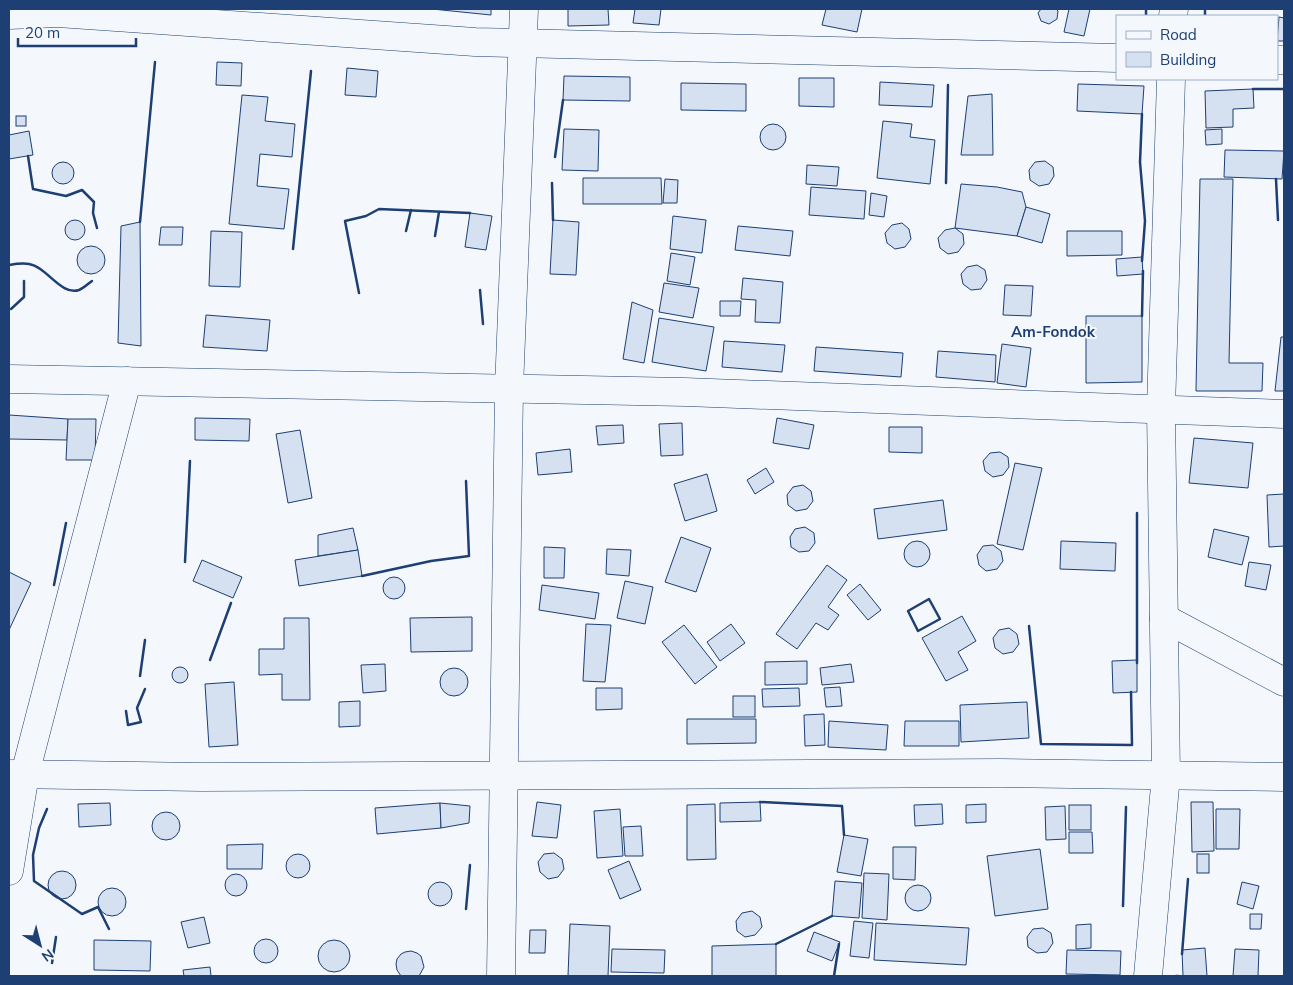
<svg xmlns="http://www.w3.org/2000/svg" width="1293" height="985" font-family="Mulish,sans-serif">
	<style>
		.building { fill: #d5e0f0; stroke: #1d3f73 }
		.lines { fill: none; stroke-linecap: round; stroke-linejoin: round }
		.street-casing { stroke: #1d3f73; stroke-width: 29 }
		.street { stroke: #f4f7fb; stroke-width: 28 }
		.wall { stroke: #1d3f73; stroke-width: 2.5 }
		.labels { text-anchor: middle; dominant-baseline: central; stroke-width: 4; stroke-linejoin: round; paint-order: stroke }
		.neighbourhood-label { font-size: 15px; font-weight: bold; fill: #1d3f73; stroke: #f4f7fb }
	</style>
	<rect width="100%" height="100%" fill="#f4f7fb"/>
	<g class="building">
		<path d="M432,9H491V15Z"/>
		<path d="M568,9H608L609,25L568,26Z"/>
		<path d="M635,9H661L659,25L633,23Z"/>
		<path d="M826,9H862L857,32L822,25Z"/>
		<path d="M1041,9H1056L1058,11L1057,19L1049,24L1041,21L1038,13Z"/>
		<path d="M1069,9H1090L1084,36L1064,32Z"/>
		<path d="M1279,17L1284,18V41H1277Z"/>
		<path d="M217,62L242,63L241,86L216,85Z"/>
		<path d="M347,68L378,71L376,97L345,95Z"/>
		<path d="M564,76L630,77V101L563,100Z"/>
		<path d="M799,78H834V107L799,106Z"/>
		<path d="M880,82L934,85L932,107L879,105Z"/>
		<path d="M681,83L746,84V111L681,110Z"/>
		<path d="M1078,84L1144,86L1142,114L1077,111Z"/>
		<path d="M1253,89L1254,108L1233,109V127L1206,128L1205,91Z"/>
		<path d="M992,94L993,155H961L968,96Z"/>
		<path d="M242,95L268,97L265,121L295,124L292,157L260,154L257,186L289,189L284,229L229,224Z"/>
		<rect x="16" y="116" width="10" height="10"/>
		<path d="M883,121L912,124L910,137L935,140L930,184L877,178Z"/>
		<circle cx="773" cy="137" r="13"/>
		<path d="M564,129L599,130L598,171L562,170Z"/>
		<path d="M1222,129V144L1206,145L1205,130Z"/>
		<path d="M29,131L33,155L9,159V135Z"/>
		<path d="M1225,150L1284,151L1282,179L1224,177Z"/>
		<path d="M1045,161L1053,167L1054,176L1049,184L1039,186L1030,180L1029,170L1035,162Z"/>
		<circle cx="63" cy="173" r="11"/>
		<path d="M807,165L839,167L837,186L806,184Z"/>
		<path d="M583,178H661L662,204H583Z"/>
		<path d="M665,179L678,180L677,203H663Z"/>
		<path d="M1200,179H1233L1229,363H1263L1262,391H1196Z"/>
		<path d="M961,184L997,187L1022,192L1026,207L1017,236L955,228Z"/>
		<path d="M811,187L866,191L864,219L809,215Z"/>
		<path d="M871,193L887,196L884,217L869,215Z"/>
		<path d="M1026,207L1050,214L1042,243L1017,236Z"/>
		<path d="M470,213L492,216L486,250L465,247Z"/>
		<path d="M673,216L706,220L702,253L670,249Z"/>
		<circle cx="75" cy="230" r="10"/>
		<path d="M553,220L579,222L576,275L550,274Z"/>
		<path d="M140,222L141,346L118,343L121,226Z"/>
		<path d="M902,223L909,229L911,239L905,247L895,249L887,243L885,233L892,225Z"/>
		<path d="M738,226L793,231L790,256L735,250Z"/>
		<path d="M161,227H183L182,245H159Z"/>
		<path d="M955,228L963,234L964,244L958,252L948,254L940,248L938,238L945,230Z"/>
		<path d="M211,231L242,232L240,287L209,286Z"/>
		<path d="M1067,231H1122V255L1067,256Z"/>
		<circle cx="91" cy="260" r="14"/>
		<path d="M671,253L695,257L690,285L667,281Z"/>
		<path d="M1142,257L1143,274L1117,276L1116,259Z"/>
		<path d="M977,265L985,270L987,280L981,289L971,290L963,284L961,274L967,267Z"/>
		<path d="M743,278L783,282L780,323L755,322L756,300L741,299Z"/>
		<path d="M664,283L699,288L693,318L659,312Z"/>
		<path d="M1005,285L1033,286L1031,316L1003,315Z"/>
		<path d="M720,301H741L740,316H720Z"/>
		<path d="M632,302L653,310L644,363L623,359Z"/>
		<path d="M206,315L270,320L267,351L203,347Z"/>
		<path d="M1086,316H1142V382L1086,383Z"/>
		<path d="M659,318L714,327L706,371L652,362Z"/>
		<path d="M1281,337H1284V391H1275Z"/>
		<path d="M724,341L785,345L782,372L722,367Z"/>
		<path d="M1002,344L1031,348L1026,387L997,383Z"/>
		<path d="M816,347L903,353L901,377L814,371Z"/>
		<path d="M938,351L996,355L995,382L936,377Z"/>
		<path d="M9,415L68,419L67,440L9,439Z"/>
		<path d="M195,418L250,419L249,441L195,440Z"/>
		<path d="M777,418L814,425L809,449L773,443Z"/>
		<path d="M68,419H96L95,460H66Z"/>
		<path d="M682,423L683,455L661,456L659,424Z"/>
		<path d="M623,425L624,443L598,445L596,426Z"/>
		<path d="M889,427H922V453L889,452Z"/>
		<path d="M300,430L312,498L288,503L276,434Z"/>
		<path d="M1194,438L1253,443L1248,488L1189,483Z"/>
		<path d="M570,449L572,472L538,475L536,453Z"/>
		<path d="M1000,452L1008,457L1009,467L1003,475L993,477L985,471L983,461L990,453Z"/>
		<path d="M1015,463L1042,468L1023,550L997,544Z"/>
		<path d="M766,468L774,482L755,494L747,480Z"/>
		<path d="M707,474L717,511L685,521L674,484Z"/>
		<path d="M803,485L811,491L813,501L807,509L796,511L788,505L787,495L793,487Z"/>
		<path d="M1284,494V546L1269,547L1267,495Z"/>
		<path d="M943,500L947,530L878,539L874,509Z"/>
		<path d="M805,527L814,533L815,543L809,551L799,552L791,547L790,537L795,529Z"/>
		<path d="M353,528L358,550L318,556V535Z"/>
		<path d="M1214,529L1249,537L1242,565L1208,557Z"/>
		<path d="M681,537L711,548L696,592L665,582Z"/>
		<path d="M1061,541L1116,543L1115,571L1060,569Z"/>
		<circle cx="917" cy="554" r="13"/>
		<path d="M993,545L1001,551L1003,561L997,569L986,571L979,565L977,555L983,546Z"/>
		<path d="M544,547L565,548L564,578H544Z"/>
		<path d="M607,549L631,550L629,576L606,574Z"/>
		<path d="M358,550L362,576L299,586L295,560Z"/>
		<path d="M202,560L242,577L233,598L193,581Z"/>
		<path d="M1249,562L1271,565L1266,590L1245,586Z"/>
		<path d="M827,565L847,580L828,607L839,615L828,630L816,623L797,649L776,634Z"/>
		<path d="M9,572L31,583L9,630Z"/>
		<circle cx="394" cy="588" r="11"/>
		<path d="M625,581L653,587L645,624L617,618Z"/>
		<path d="M860,584L881,610L868,620L847,595Z"/>
		<path d="M542,585L599,593L595,619L539,610Z"/>
		<path d="M962,616L976,641L958,652L968,670L946,681L922,638Z"/>
		<path d="M472,617V651L411,652L410,618Z"/>
		<path d="M284,618H309L310,700H282V674L259,675V649H284Z"/>
		<path d="M586,624L611,625L605,682L583,681Z"/>
		<path d="M731,624L745,643L720,661L707,642Z"/>
		<path d="M684,625L717,667L695,684L662,642Z"/>
		<path d="M1009,628L1017,634L1019,644L1013,652L1003,654L995,648L993,638L999,630Z"/>
		<path d="M1137,660V692L1113,693L1112,661Z"/>
		<path d="M807,661V684L765,685V662Z"/>
		<path d="M385,664L386,691L363,693L361,665Z"/>
		<path d="M851,664L854,682L822,685L820,668Z"/>
		<circle cx="180" cy="675" r="8"/>
		<circle cx="454" cy="682" r="14"/>
		<path d="M234,682L238,745L209,747L205,684Z"/>
		<path d="M840,687L842,706L826,707L824,688Z"/>
		<path d="M596,688H622V709L596,710Z"/>
		<path d="M799,688L800,706L763,707L762,689Z"/>
		<rect x="733" y="696" width="22" height="21"/>
		<path d="M360,701V726L339,727V702Z"/>
		<path d="M1027,702L1029,738L961,742L960,705Z"/>
		<path d="M824,714L825,745L805,746L804,715Z"/>
		<path d="M687,719H756V743L687,744Z"/>
		<path d="M829,721L888,725L886,750L828,747Z"/>
		<path d="M905,721H959V746H904Z"/>
		<path d="M537,802L561,805L557,838L532,836Z"/>
		<path d="M760,802L761,821L720,822V803Z"/>
		<path d="M1191,802H1213L1214,851L1192,852Z"/>
		<path d="M110,803L111,825L79,827L78,804Z"/>
		<path d="M440,803L441,828L377,834L375,808Z"/>
		<path d="M440,803L470,806L469,823L441,828Z"/>
		<path d="M715,804L716,859L687,860V805Z"/>
		<path d="M942,804L943,824L915,826L914,805Z"/>
		<path d="M986,804V822L966,823V805Z"/>
		<rect x="1069" y="805" width="22" height="25"/>
		<path d="M1065,806L1066,839L1046,840L1045,807Z"/>
		<path d="M620,809L623,856L597,858L594,811Z"/>
		<path d="M1216,809H1240L1239,849H1216Z"/>
		<circle cx="166" cy="826" r="14"/>
		<path d="M641,826L643,856H625L623,827Z"/>
		<path d="M1069,832H1092L1093,853H1069Z"/>
		<path d="M844,835L868,839L861,876L837,872Z"/>
		<path d="M263,844L262,869H227V845Z"/>
		<path d="M893,847H916L915,880L893,879Z"/>
		<path d="M1040,849L1048,909L995,916L987,856Z"/>
		<path d="M554,853L562,859L564,869L558,877L548,879L540,872L538,862L544,854Z"/>
		<circle cx="298" cy="866" r="12"/>
		<rect x="1197" y="854" width="12" height="19"/>
		<path d="M629,861L641,890L620,899L608,870Z"/>
		<circle cx="62" cy="885" r="14"/>
		<path d="M864,873L889,874L887,920L862,918Z"/>
		<circle cx="236" cy="885" r="11"/>
		<path d="M835,881L862,883L859,918L832,916Z"/>
		<circle cx="440" cy="894" r="12"/>
		<path d="M1242,882L1259,886L1253,909L1237,904Z"/>
		<circle cx="918" cy="898" r="13"/>
		<circle cx="112" cy="902" r="14"/>
		<path d="M752,911L760,917L762,927L755,935L745,937L737,931L736,921L742,913Z"/>
		<path d="M1250,914H1262L1261,929H1250Z"/>
		<path d="M204,917L210,943L188,948L181,922Z"/>
		<path d="M854,921L873,923L869,958L850,956Z"/>
		<path d="M876,923L969,928L966,965L874,960Z"/>
		<path d="M570,924L610,926L608,976H568Z"/>
		<path d="M1091,924V948L1076,949V925Z"/>
		<path d="M1043,928L1051,933L1053,943L1047,952L1037,953L1028,947L1027,937L1033,929Z"/>
		<path d="M530,930H546L545,953H529Z"/>
		<path d="M814,932L840,942L832,961L807,951Z"/>
		<circle cx="266" cy="951" r="12"/>
		<path d="M94,940L151,941L150,971L94,970Z"/>
		<circle cx="334" cy="956" r="16"/>
		<path d="M776,944V976H712V946Z"/>
		<path d="M1205,948L1207,976H1183L1182,950Z"/>
		<path d="M612,949L665,950L664,973L611,972Z"/>
		<path d="M1235,949L1259,950L1258,976H1233Z"/>
		<path d="M1067,950L1121,951L1120,975L1066,974Z"/>
		<path d="M411,951L417,953L421,956L424,967L419,976H401L397,970L396,964L397,959L401,954L405,952Z"/>
		<path d="M210,967L211,976H184L183,970Z"/>
	</g>
	<g class="lines">
		<g class="street-casing">
			<g id="street">
				<path d="M9,15L58,13L475,42L1117,58"/>
				<path d="M1173,16L1174,9"/>
				<path d="M1277,60H1284"/>
				<path d="M9,379L685,392L1284,414"/>
				<path d="M1164,618L1284,682"/>
				<path d="M9,774L201,777L1001,773L1284,777"/>
				<path d="M9,871L25,774L127,381"/>
				<path d="M501,976L509,389L524,9"/>
				<path d="M1148,976L1166,775L1161,409L1171,79"/>
			</g>
		</g>
		<use href="#street" class="street"/>
		<g class="wall">
			<path d="M1146,9V16"/>
			<path d="M1205,16V9"/>
			<path d="M1253,89H1284"/>
			<path d="M28,156L33,189L66,196L82,190L94,202L93,213L97,228"/>
			<path d="M555,157L563,100"/>
			<path d="M1276,179L1278,220"/>
			<path d="M552,183L553,220"/>
			<path d="M946,183L948,85"/>
			<path d="M140,222L155,62"/>
			<path d="M406,231L411,210"/>
			<path d="M435,236L439,212"/>
			<path d="M293,249L311,71"/>
			<path d="M1142,261L1145,221L1140,162L1142,114"/>
			<path d="M9,265C15,264 23,263 29,264C47,267 61,296 79,290C84,288 89,283 92,281"/>
			<path d="M480,290L483,324"/>
			<path d="M359,293L345,221L366,216L379,209L470,213"/>
			<path d="M11,309L24,297V281"/>
			<path d="M1142,316L1143,271"/>
			<path d="M185,562L190,461"/>
			<path d="M362,576L431,561L469,556L466,481"/>
			<path d="M54,585L66,523"/>
			<path d="M929,599L940,619L918,631L908,611Z"/>
			<path d="M1029,626L1041,744L1132,745L1131,692"/>
			<path d="M210,660L231,603"/>
			<path d="M1137,663V513"/>
			<path d="M140,676L145,640"/>
			<path d="M126,711L128,725L141,722L137,708L145,689"/>
			<path d="M760,802L842,806L844,835"/>
			<path d="M47,809L39,828L33,855L34,881L82,914L98,907L109,929"/>
			<path d="M1123,906L1126,807"/>
			<path d="M466,909L470,865"/>
			<path d="M776,944L832,916"/>
			<path d="M1182,954L1188,879"/>
			<path d="M52,963L56,937"/>
			<path d="M834,976L839,944"/>
			<path d="M1176,976H1178"/>
		</g>
	</g>
	<g class="labels">
		<g class="neighbourhood-label">
			<text x="1053" y="331">Am-Fondok</text>
		</g>
	</g>
	<rect width="1293" height="985" fill="none" stroke="#1d3f73" stroke-width="20"/>
	<rect x="1116" y="15" width="162" height="65" fill="#f4f7fb" stroke="#9eadc5"/>
	<rect x="1126" y="31" width="25" height="8" fill="#f4f7fb" stroke="#9eadc5"/>
	<text x="1160" y="40" font-size="15" fill="#1d3f73">Road</text>
	<rect x="1126" y="52" width="25" height="15" fill="#d5e0f0" stroke="#9eadc5"/>
	<text x="1160" y="65" font-size="15" fill="#1d3f73">Building</text>
	<g transform="translate(40 945) rotate(144)" stroke="#f4f7fb" stroke-width="4" paint-order="stroke">
	<path d="M0-4L9 19L0 12L-9 19Z" fill="#1d3f73"/>
	<text y="-8" font-size="14" font-weight="bold" text-anchor="middle" fill="#1d3f73">N</text>
	</g>
	<path d="M18 38v8h118v-8" fill="none" stroke="#1d3f73" stroke-width="2.5"/>
	<text x="25" y="38" font-size="15" fill="#1d3f73" stroke="#f4f7fb" stroke-width="4" paint-order="stroke">20 m</text>
</svg>
